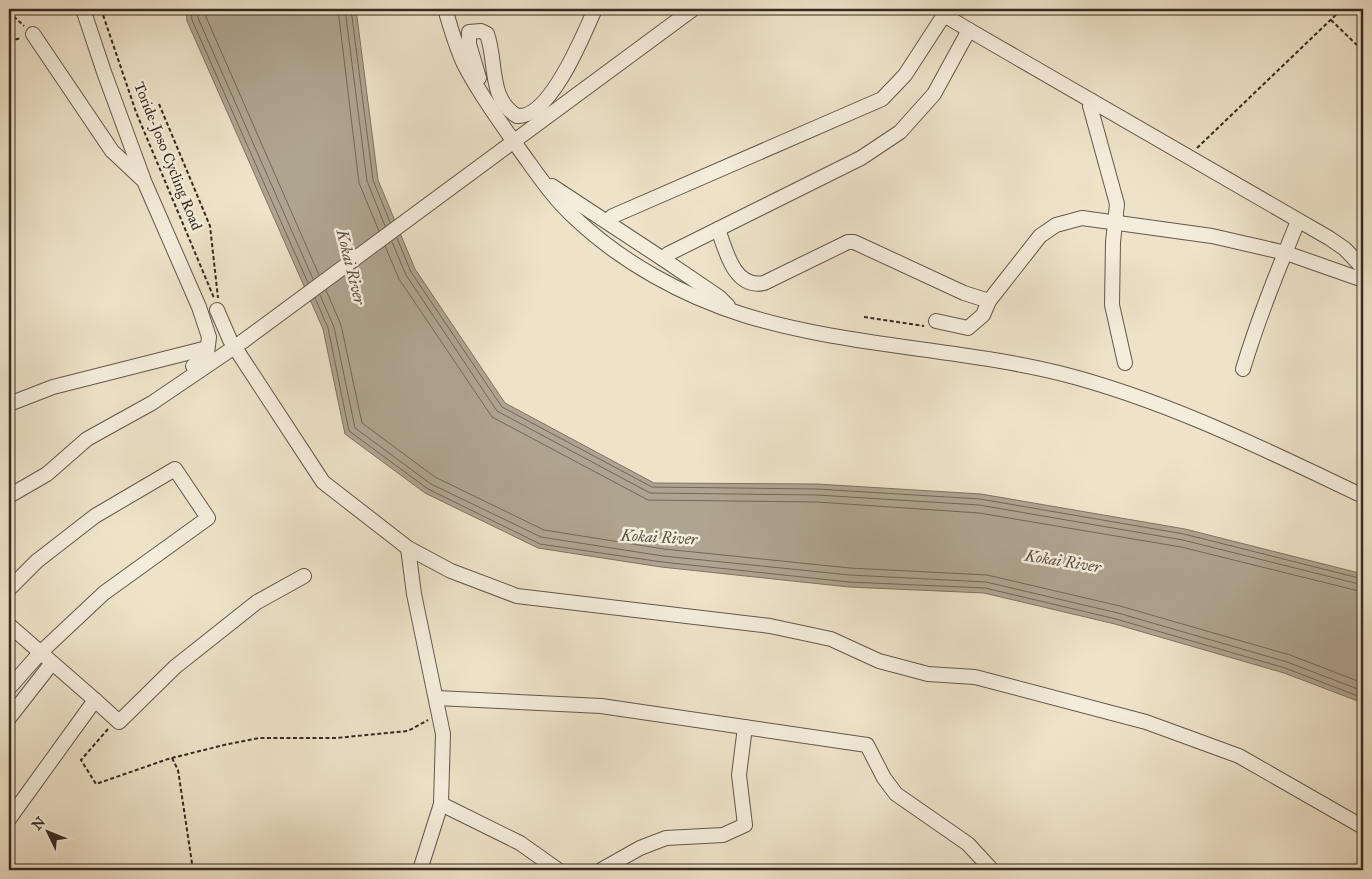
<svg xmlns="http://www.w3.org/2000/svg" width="1372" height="879" font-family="'IM FELL Great Primer',serif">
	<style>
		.water { fill: #afa490; stroke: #7e7363 }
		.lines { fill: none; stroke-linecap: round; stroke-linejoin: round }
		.shore { stroke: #726758; stroke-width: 1 }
		.minor-casing { stroke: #63584a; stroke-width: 16 }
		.path { stroke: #352a20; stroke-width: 2; stroke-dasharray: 4 2.5; stroke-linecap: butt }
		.minor { stroke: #f4eddc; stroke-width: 14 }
		.labels { text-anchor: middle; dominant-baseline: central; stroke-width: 5; stroke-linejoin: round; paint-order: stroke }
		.street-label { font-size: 15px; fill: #352a20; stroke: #f4eddc }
		.water-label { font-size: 16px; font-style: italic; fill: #5a4f42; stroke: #f4eddc }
	</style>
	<rect width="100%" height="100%" fill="#eee3c9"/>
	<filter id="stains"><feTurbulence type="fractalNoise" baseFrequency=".004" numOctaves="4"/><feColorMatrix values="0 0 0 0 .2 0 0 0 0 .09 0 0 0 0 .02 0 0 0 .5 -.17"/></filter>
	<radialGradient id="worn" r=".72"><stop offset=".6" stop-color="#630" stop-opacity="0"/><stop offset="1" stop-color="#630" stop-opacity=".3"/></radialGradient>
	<path class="water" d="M186,9H356L378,180L415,269L505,403L654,483L817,484L981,494L1185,529L1363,574V703L1284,673L1115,624L984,593L849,587L661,567L538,548L425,493L345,434L323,329L187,21Z"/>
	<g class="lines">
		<g class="shore">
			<path d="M191,9L192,20L308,283"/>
			<path d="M198,9V18L313,279"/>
			<path d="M205,9L206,17L319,275"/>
			<path d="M338,9L359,183L379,231"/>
			<path d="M345,9L367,181L385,226"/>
			<path d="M351,9L373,180L390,222"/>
			<path d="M397,238L411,272L502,407L652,487L817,489L980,499L1184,534L1363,579"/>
			<path d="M392,242L406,275L497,411L650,493L817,495L979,505L1183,540L1363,585"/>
			<path d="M385,246L399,279L492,417L648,500L817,502L979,513L1181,547L1363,592"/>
			<path d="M326,290L341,325L362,423L435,477L544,530L664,549L850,568L987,575L1120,606L1290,655L1363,683"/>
			<path d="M320,295L334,327L355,428L431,484L541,537L663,556L850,575L986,582L1118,613L1287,662L1363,691"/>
			<path d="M315,298L328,328L349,431L428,489L540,544L662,562L849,582L985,588L1116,619L1285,668L1363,698"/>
		</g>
		<g class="minor-casing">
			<g id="minor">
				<path d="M83,9L104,72L143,178"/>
				<path d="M445,9C451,28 456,48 465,66C481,96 502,125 522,153C538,175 554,199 574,217C621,262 683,296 744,315C847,347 959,348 1063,374C1168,401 1266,450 1363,496"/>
				<path d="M939,9L944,15L969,30L1329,238L1345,249L1363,268"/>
				<path d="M33,34L112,151L144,181L199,307L209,337L207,354L193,366"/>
				<path d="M479,78L469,44V32L481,31L487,34C497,61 488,99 517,116C550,119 584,34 595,9"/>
				<path d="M1092,101L1090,106L1117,204L1113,242L1112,305L1125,363"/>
				<path d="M552,186L663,259L719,297L728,306"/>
				<path d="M607,221L613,216L882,99L905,75L944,15L945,9"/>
				<path d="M718,229C726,251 734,289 764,283L848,242H854L964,293L989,301"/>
				<path d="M663,259L668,254L861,158L900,132L934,94L969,30"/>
				<path d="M217,310L230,340L323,482L408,548L451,571L517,596L770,626L831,639L879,661L928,674L975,677L1146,722L1239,756L1363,827"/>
				<path d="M936,321L968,328L983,315L989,301L1040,236L1056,225L1082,218L1212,236L1286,253L1363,280"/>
				<path d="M1243,369C1258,319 1278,270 1298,221"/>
				<path d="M9,404L53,387L207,348"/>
				<path d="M9,496L47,474L87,439L152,403L242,342L693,9"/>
				<path d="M408,548L414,594L443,734L441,804L420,870"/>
				<path d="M9,589L37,561L95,516L175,469L208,518L104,593L40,653L9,688"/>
				<path d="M9,625L95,700L9,819"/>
				<path d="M436,698L601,706L867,745L884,778L896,794L968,844L992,870"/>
				<path d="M95,700L119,722L175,667L257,602L304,576"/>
				<path d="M9,718L52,663"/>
				<path d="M441,804L520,843L558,870"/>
				<path d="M601,870L640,848L666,838L723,835L745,825L739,775L745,727"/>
			</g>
		</g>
		<g class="path">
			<path d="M101,9L136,112L214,298"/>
			<path d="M9,12L24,26"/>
			<path d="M1331,20L1363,51"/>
			<path d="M9,41L21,38"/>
			<path d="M159,104L210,226L218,298"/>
			<path d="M1197,148L1342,9"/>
			<path d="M864,317L924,326"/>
			<path d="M108,729L81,760L96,784L168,759L224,745L259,738H336L408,731L428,720"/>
			<path d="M172,758L178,770L193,870"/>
		</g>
		<use href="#minor" class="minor"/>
	</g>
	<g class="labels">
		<g class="street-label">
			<text transform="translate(168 156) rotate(68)">Toride-Joso Cycling Road</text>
		</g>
		<g class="water-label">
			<text transform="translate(351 267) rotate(76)">Kokai River</text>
			<text transform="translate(659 537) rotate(3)">Kokai River</text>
			<text transform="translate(1063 561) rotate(9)">Kokai River</text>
		</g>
	</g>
	<rect width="1372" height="879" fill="none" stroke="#eee3c9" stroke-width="30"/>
	<rect x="10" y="10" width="1352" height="859" fill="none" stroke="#352a20" stroke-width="2.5"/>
	<rect x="15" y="15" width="1342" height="849" fill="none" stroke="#352a20"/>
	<g transform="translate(48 832) rotate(313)" stroke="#f4eddc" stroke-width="4" paint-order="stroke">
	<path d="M0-4L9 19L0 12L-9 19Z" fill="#352a20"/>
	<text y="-8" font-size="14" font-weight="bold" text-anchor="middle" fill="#352a20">N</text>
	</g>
	<rect width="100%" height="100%" filter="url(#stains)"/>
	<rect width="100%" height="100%" fill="url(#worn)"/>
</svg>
